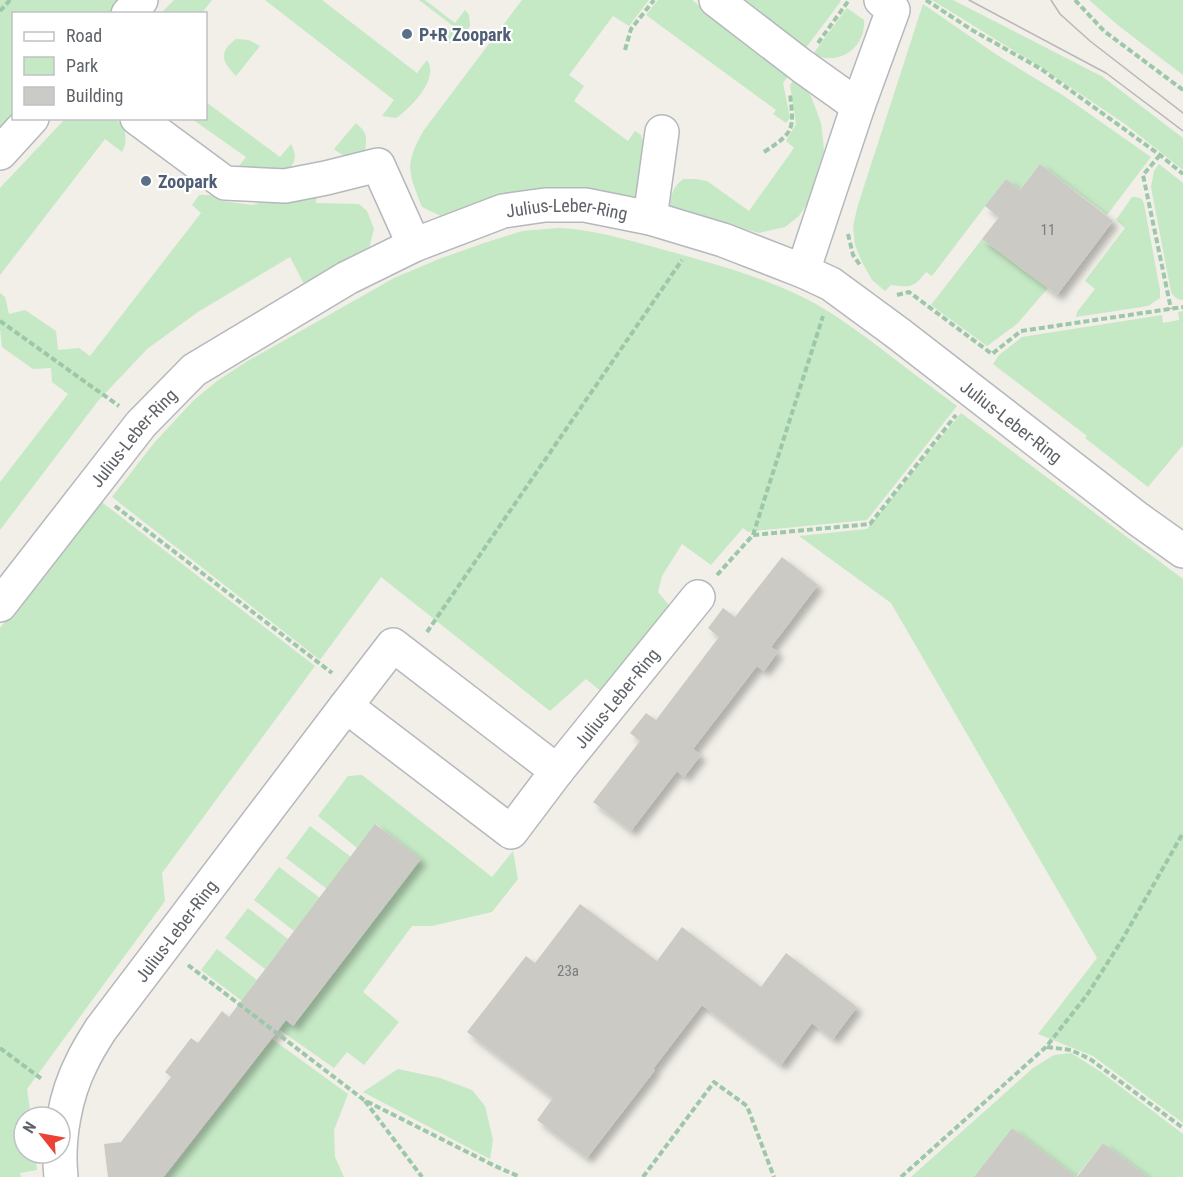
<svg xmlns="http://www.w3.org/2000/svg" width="1183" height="1177" font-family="'Roboto Condensed',sans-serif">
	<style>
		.green { fill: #c5e8c5 }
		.building { fill: #cccac5; filter: url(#shadow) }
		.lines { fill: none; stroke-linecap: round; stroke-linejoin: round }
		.minor-casing { stroke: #b5b8bc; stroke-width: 36 }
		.path { stroke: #9cc7a9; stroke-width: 4; stroke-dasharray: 6 3; stroke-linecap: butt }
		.minor { stroke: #fff; stroke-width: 33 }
		.tram { stroke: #b6b7b8; stroke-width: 1.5 }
		.service-dot { fill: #5c6f8a; stroke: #fff; stroke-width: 2 }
		.labels { text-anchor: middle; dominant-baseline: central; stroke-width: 4.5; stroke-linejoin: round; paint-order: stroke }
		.number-label { font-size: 15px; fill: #7a7d7f }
		.service-label { font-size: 18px; font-weight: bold; fill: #4e5e75; stroke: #fff; text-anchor: start }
		.street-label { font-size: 18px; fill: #5f6368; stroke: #fff }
	</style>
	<defs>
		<filter id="shadow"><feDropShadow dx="5.5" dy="5.5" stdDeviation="3" flood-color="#0004"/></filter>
	</defs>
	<rect width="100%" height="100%" fill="#f1efe8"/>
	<g class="green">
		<path d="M0,0H123L111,13L14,14L13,118L0,133Z"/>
		<path d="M174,0H212L202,13H161Z"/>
		<path d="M265,0H322L417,73L427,60C440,78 411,108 396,118L382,116L394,100Z"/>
		<path d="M419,0H425L455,23L465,10L469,15L470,26C462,39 458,46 441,42L453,26Z"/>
		<path d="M522,0H649L629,26L613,16L569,75L584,86L574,101L628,141L635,131L641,135L644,145V190L636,200L443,217L422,207C408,171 404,165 424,130Z"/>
		<path d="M658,0H692L789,75L783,83L790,118L786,123L773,114L776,110L646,15Z"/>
		<path d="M739,0H840L841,1L805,49Z"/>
		<path d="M932,0H953L1103,77L1183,138V170L1125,124L1042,68Z"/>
		<path d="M1089,0H1183V75L1119,26Z"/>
		<path d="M923,4L997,55L1064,96L1151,157L1107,215L1040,164L1020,190L1006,179L932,276L926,272C913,289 910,287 891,285L885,291L872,280L862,262L855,245L853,226L858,205Z"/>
		<path d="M847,8L864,20C866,48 838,67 813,54Z"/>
		<path d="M236,39L249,40L260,46L236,76C222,62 218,52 236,39Z"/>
		<path d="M795,78L811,96L821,123L824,150L808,202L799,216L785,227L759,233L670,209C671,195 672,188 683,179H695L707,181L749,211L794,148L786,141L796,124L790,85Z"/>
		<path d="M206,102L280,157L291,144C297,156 296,162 287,171H235L246,157L192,119L206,118Z"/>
		<path d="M65,119C74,118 108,117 114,119C127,124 128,142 122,152L105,139L0,275V188Z"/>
		<path d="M356,123C367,133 367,136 365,150C352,158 346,159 334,149Z"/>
		<path d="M1159,164L1183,183V300C1177,300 1174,297 1171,292L1151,187L1154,171Z"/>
		<path d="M317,194L316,203L359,204L367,211L374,229L369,248L304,284L290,257L198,312L147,349L98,401L0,530V482L68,394L52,382L51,368L33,369L2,347L0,329V293L5,297L9,314L25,310L56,331L58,350L79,348L90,356L201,213L192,205L199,195H212L223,201L252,205L278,198Z"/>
		<path d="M1132,197H1136L1142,199L1144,204L1160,290V298L1148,306L1076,317L1077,312L1095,289L1085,281L1125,228L1116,220Z"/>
		<path d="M558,228C593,229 627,240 661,249C712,263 769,278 816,304C840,318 862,334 884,351C908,369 932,388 957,406L867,520L754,531L748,532L743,528L711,565L682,544L662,576L658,592L669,605L603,693L586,679L550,711L381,577L320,660L112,497L154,443L194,400L217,381L246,362L394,278L439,259L484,243L522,231Z"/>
		<path d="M982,239L1048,288L1017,324L987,346L931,305Z"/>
		<path d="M1183,311V445L1148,487L1085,438L1087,436L993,364L999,355L1022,337L1162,315L1163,323L1179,320L1178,312Z"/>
		<path d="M961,413L1183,579V1123L1093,1056L1038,1034L1097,958L891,603L799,536L867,529Z"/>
		<path d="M99,500L315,666L162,873L165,901L27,1089L31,1117H24V1153H35L37,1170L20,1173L21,1177H0V628Z"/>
		<path d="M362,775L492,877L513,851L518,879L492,912L432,926H412L363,992L399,1022L364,1065L347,1052L334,1068L287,1035L201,970L217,949L257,980L249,991L294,1025L420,859L376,824L357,848L318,816L348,776Z"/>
		<path d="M310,826L351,857L327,889L286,858Z"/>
		<path d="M279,867L320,898L294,931L254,900Z"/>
		<path d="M248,908L288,939L265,969L225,938Z"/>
		<path d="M272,1039L348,1094L334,1130L335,1157L344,1177H165Z"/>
		<path d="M1071,1053L1101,1072L1183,1134V1177H1148L1103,1143L1076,1177L1012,1128L974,1177H911L1033,1068L1054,1055Z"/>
		<path d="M398,1069L440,1078L472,1090L485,1106L493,1140L490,1159L363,1092Z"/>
	</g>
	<g class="building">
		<path d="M1040,164L1113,221L1057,295L982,239L999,217L985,206L1006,179L1020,190Z"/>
		<path d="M782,557L818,585L771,647L778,652L764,671L757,666L693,749L701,755L684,777L677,771L631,831L593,802L640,741L630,733L646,713L656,720L719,637L708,628L723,608L735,617Z"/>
		<path d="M375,824L421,859L293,1026L286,1020L163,1177H108L104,1144L121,1142L171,1077L165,1072L191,1038L198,1043L222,1011L229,1017Z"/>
		<path d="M580,904L657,961L682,927L761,987L786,953L857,1007L833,1039L812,1023L781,1065L702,1005L653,1069L655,1070L587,1158L537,1120L553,1098L467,1032L526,956L535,963Z"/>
		<path d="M1012,1128L1076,1177H974Z"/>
		<path d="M1103,1143L1148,1177H1077Z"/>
	</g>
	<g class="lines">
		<g class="minor-casing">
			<g id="minor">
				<path d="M716,0L802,66L858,106"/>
				<path d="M128,14L141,0"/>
				<path d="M137,118L225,183L285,186L326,178L378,165L414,245"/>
				<path d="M0,153L32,118"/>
				<path d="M650,218L662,132"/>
				<path d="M803,271L858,106L893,10L881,0"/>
				<path id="s1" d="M0,605L141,424L194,370L347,278L414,245L503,211L545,205H585L650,218L723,240L803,271L831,284L899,334L1138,519L1183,551"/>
				<path d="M393,645L557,771L511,832L346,706Z"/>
				<path id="s2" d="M557,771L698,597"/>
				<path id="s3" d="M61,1177C57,1140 65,1095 82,1062C87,1051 94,1040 101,1029L346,706"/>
			</g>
		</g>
		<g class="path">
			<path d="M926,0L972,30L1041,69L1160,155L1183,174"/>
			<path d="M1075,0L1104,31L1183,90"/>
			<path d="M0,11L10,0"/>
			<path d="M818,43L849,0"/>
			<path d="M625,50L631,29L654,0"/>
			<path d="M764,152C795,132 794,129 790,94"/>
			<path d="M1160,155L1143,175L1171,309"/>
			<path d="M848,234L853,255L860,265"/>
			<path d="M897,295L909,292L992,354L1021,331L1183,307"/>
			<path d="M0,321L119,406"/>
			<path d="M115,506L332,673"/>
			<path d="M753,535L823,316"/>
			<path d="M717,575L753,535L870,524L956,415"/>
			<path d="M427,632L682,260"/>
			<path d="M188,965L364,1100L495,1166L520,1177"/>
			<path d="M1047,1047L1071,1050L1090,1059L1183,1128"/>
			<path d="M0,1048L43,1080"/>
			<path d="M365,1101L422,1177"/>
			<path d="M643,1177L714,1082L747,1106L774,1177"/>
			<path d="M901,1177L1046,1047L1087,995L1122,940L1183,833"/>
		</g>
		<use href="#minor" class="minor"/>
		<g class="tram">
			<path d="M969,0L1106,73L1183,131"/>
			<path d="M1051,0L1060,14L1090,41L1183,113"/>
		</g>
	</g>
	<g class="service-dot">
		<circle cx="407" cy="34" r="6"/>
		<circle cx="146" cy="181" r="6"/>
	</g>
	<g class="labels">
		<g class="number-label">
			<text x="1048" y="230">11</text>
			<text x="568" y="971">23a</text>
		</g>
		<g class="service-label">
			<text x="419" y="34">P+R Zoopark</text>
			<text x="158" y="181">Zoopark</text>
		</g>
		<g class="street-label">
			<text stroke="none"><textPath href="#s1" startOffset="718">Julius-Leber-Ring</textPath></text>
			<text stroke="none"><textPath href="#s1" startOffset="1222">Julius-Leber-Ring</textPath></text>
			<text stroke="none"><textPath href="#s1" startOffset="214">Julius-Leber-Ring</textPath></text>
			<text stroke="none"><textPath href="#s2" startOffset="94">Julius-Leber-Ring</textPath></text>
			<text stroke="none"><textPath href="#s3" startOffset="280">Julius-Leber-Ring</textPath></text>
		</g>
	</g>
	<rect x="12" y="12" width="195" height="108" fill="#ffffff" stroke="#bfc1c3" stroke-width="1.5"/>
	<rect x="24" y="32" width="30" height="9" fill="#ffffff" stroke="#bfc1c3" stroke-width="1.5"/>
	<text x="66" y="42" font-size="18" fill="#5f6368">Road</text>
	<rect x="24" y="57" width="30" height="18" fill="#c5e8c5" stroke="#bfc1c3" stroke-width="1.5"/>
	<text x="66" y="72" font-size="18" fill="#5f6368">Park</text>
	<rect x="24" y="87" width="30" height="18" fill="#cccac5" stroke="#bfc1c3" stroke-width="1.5"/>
	<text x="66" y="102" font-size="18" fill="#5f6368">Building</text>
	<g transform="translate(42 1135) rotate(301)"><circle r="28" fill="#ffffff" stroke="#bfc1c3" stroke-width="1.5"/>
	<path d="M0-4.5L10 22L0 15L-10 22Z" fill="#ea4335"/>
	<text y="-9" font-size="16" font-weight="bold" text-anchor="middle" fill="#5f6368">N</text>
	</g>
</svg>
